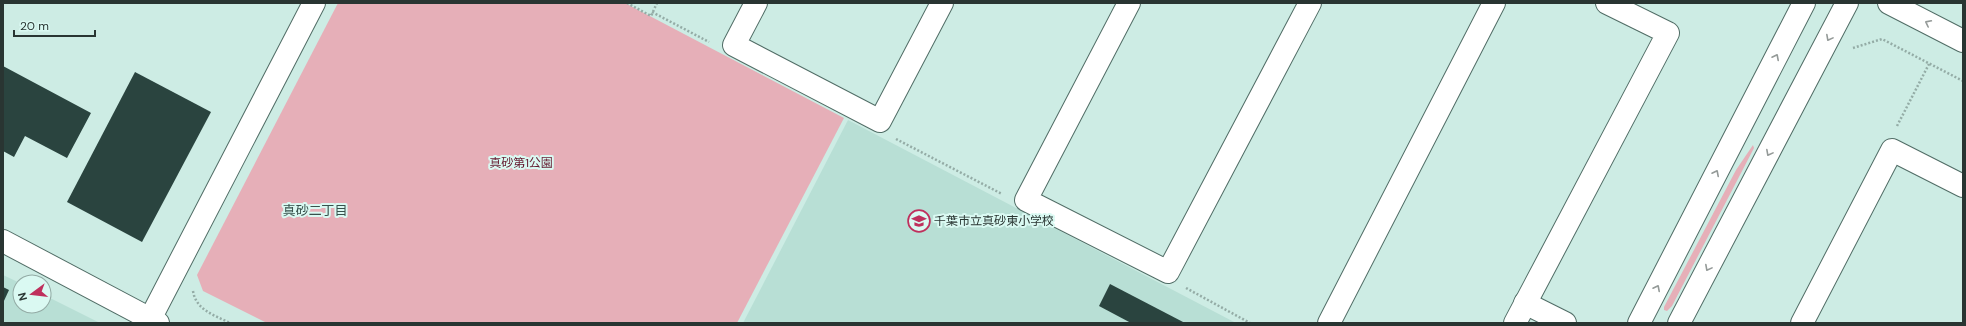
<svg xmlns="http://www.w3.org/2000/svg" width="1966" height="326" font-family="'DM Sans','Noto Sans JP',sans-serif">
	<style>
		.built { fill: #b8dfd5 }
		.green { fill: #e6afb8 }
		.building { fill: #2a443f }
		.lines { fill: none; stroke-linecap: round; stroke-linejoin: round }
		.minor-casing { stroke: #516d66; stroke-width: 24 }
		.path { stroke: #94aca6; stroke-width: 2.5; stroke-dasharray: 2 2; stroke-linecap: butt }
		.minor { stroke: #fff; stroke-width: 22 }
		.oneway { stroke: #949a98 }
		.labels { text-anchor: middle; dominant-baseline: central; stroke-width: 4; stroke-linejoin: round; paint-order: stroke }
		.park-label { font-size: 12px; fill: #65192f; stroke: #daf9f2 }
		.poi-label { font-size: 12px; fill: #293532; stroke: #daf9f2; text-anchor: start }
		.neighbourhood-label { font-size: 13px; fill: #37514c; stroke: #daf9f2 }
	</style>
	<rect width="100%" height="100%" fill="#cdece4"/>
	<g class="built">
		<path d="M848,120L1236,323H743Z"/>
		<path d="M3,275L20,283V306H44V295L100,323H3Z"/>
	</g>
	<g class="green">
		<path d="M338,3H625L844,118L737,323H267L203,291L197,275Z"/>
		<path d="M1753,145L1754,148L1672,306L1667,311L1664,310V307L1736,170Z"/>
	</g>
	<g class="building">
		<path d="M3,66L91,113L67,158L25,136L14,157L3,151Z"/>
		<path d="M135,72L211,112L142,242L67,202Z"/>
		<path d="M1110,284L1185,323H1131L1099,306Z"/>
		<path d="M3,287L9,290L3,303Z"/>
	</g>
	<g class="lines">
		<g class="minor-casing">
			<g id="minor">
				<path d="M756,3L734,45L880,121L942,3"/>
				<path d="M1129,3L1026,200L1168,272L1310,3"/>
				<path d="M1889,3L1963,41"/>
				<path d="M3,241L158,323"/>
				<path d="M1525,303L1565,323"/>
				<path d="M148,323L314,3"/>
				<path d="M1329,323L1494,3"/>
				<path d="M1515,323L1668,33L1607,3"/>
				<path d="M1639,323L1804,3"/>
				<path d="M1679,323L1847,3"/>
				<path d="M1802,323L1892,150L1963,186"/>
			</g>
		</g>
		<g class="path">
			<path d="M627,3L651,16L657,3"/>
			<path d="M652,12L709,42"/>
			<path d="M1853,48L1882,39L1963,81"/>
			<path d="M1897,126L1929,64"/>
			<path d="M896,139L1002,194"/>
			<path d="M1186,288L1250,323"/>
			<path d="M193,291C196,310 214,315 230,323"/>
		</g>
		<use href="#minor" class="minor"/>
	</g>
	<defs><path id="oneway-chevron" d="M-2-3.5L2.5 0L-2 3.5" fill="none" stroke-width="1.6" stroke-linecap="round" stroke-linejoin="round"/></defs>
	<g class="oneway">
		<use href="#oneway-chevron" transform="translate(1928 23) rotate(-153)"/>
		<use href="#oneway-chevron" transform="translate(1829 38) rotate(118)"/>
		<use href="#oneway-chevron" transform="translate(1776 57) rotate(-63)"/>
		<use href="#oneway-chevron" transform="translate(1769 153) rotate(118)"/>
		<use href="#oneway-chevron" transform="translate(1716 173) rotate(-63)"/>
		<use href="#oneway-chevron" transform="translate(1708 268) rotate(118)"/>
		<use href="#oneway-chevron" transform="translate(1657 288) rotate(-63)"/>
	</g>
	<defs>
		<g id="school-ring" transform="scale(1.15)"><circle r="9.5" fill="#daf9f2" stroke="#bf305d" stroke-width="1.5"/><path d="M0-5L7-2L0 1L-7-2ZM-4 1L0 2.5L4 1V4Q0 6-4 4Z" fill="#bf305d"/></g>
	</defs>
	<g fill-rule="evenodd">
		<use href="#school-ring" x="919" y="221"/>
	</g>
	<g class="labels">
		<g class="park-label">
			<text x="521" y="163">真砂第1公園</text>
		</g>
		<g class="poi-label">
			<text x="934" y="221">千葉市立真砂東小学校</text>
		</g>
		<g class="neighbourhood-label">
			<text x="315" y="210">真砂二丁目</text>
		</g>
	</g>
	<rect width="1966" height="326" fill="none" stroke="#293532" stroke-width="8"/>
	<g transform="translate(32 294) rotate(255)"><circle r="19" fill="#daf9f2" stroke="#93aba5"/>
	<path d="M0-3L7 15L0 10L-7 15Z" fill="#bf305d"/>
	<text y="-6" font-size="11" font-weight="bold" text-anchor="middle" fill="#293532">N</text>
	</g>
	<path d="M14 30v6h81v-6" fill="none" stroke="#293532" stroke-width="2"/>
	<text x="20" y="30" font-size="12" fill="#293532" stroke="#daf9f2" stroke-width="3" paint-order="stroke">20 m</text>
</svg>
